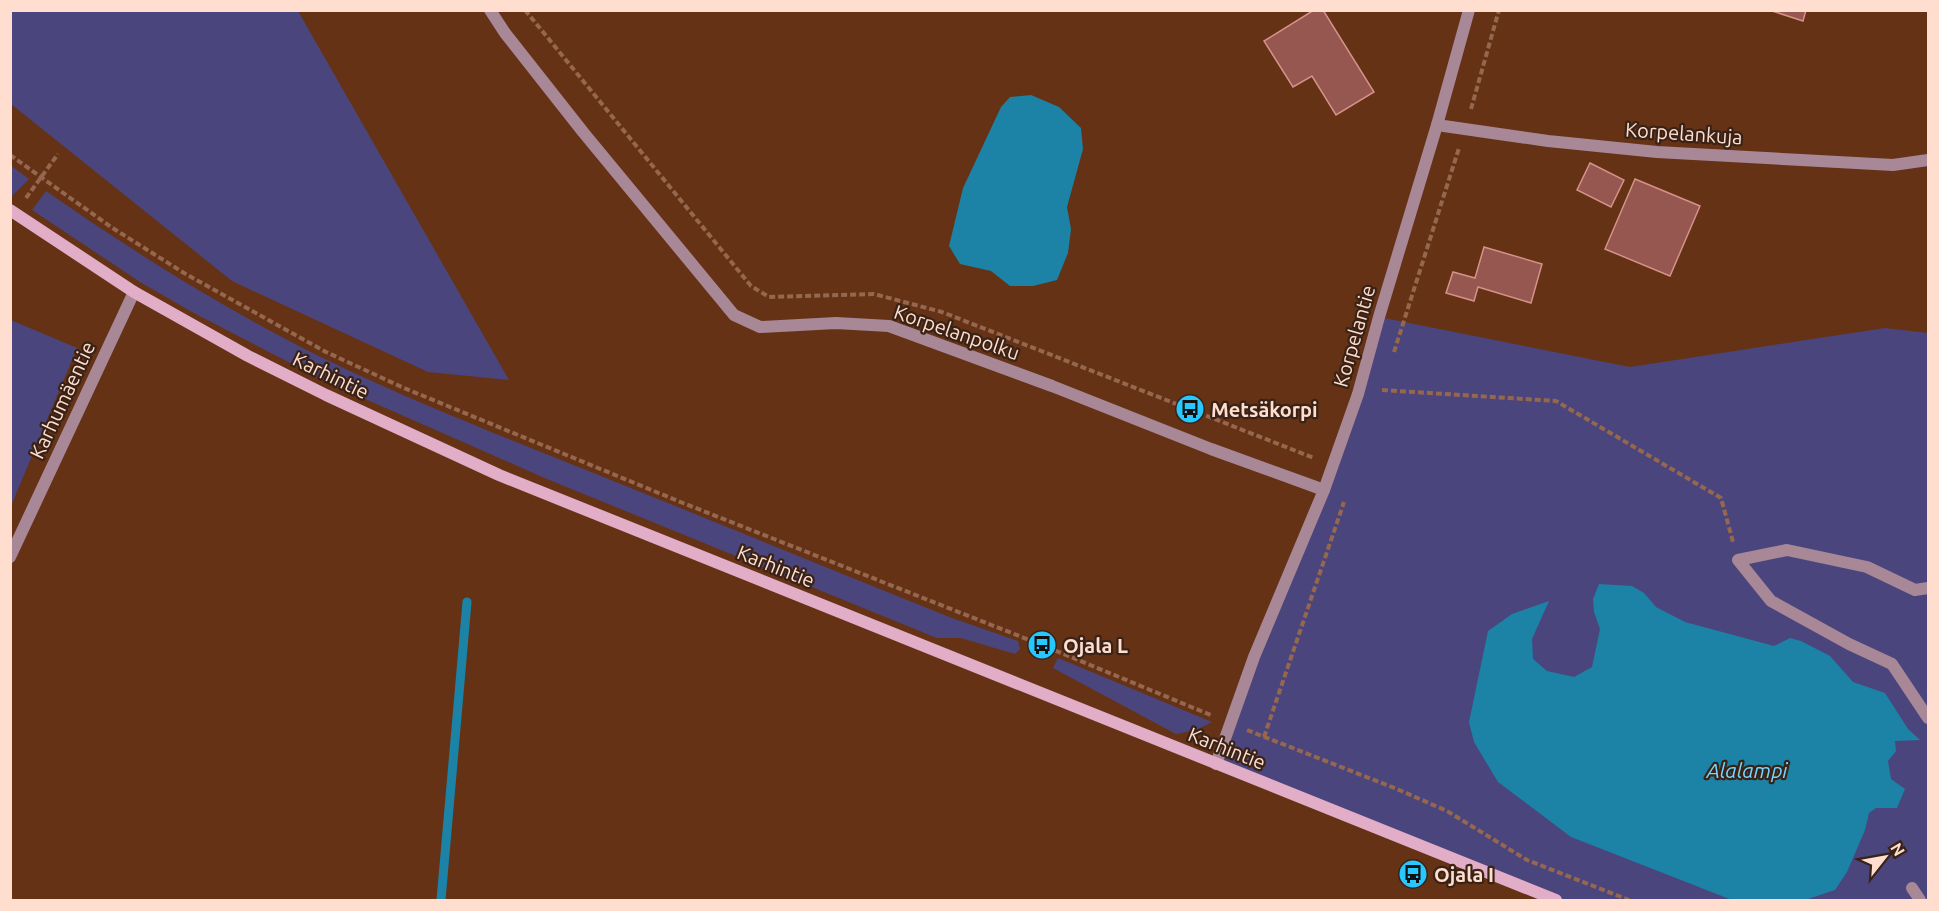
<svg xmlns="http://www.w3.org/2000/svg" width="1939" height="911" font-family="Ubuntu,sans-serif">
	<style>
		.green { fill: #4b457d }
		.water { fill: #1c82a6 }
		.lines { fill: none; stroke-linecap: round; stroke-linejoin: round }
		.stream { stroke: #1c82a6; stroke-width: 9 }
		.building { fill: #955750; stroke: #d59289; stroke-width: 1.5 }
		.path { stroke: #95674e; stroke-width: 4; stroke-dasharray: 6 3; stroke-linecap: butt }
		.street { stroke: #a88797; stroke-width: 12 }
		.secondary { stroke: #e1adc7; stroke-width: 12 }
		.labels { text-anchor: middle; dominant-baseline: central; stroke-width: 4.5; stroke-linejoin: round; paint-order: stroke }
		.street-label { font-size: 20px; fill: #ffdecf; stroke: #392216 }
		.poi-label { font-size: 20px; font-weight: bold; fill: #ffdecf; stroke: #392216; text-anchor: start }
		.water-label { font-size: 21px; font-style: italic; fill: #76d5fd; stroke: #392216 }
	</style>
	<rect width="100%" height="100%" fill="#653215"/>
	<g class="green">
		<path d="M10,11H298L509,380L428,372L232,281L11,104Z"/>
		<path d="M10,165L29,179L11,197H10Z"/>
		<path d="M46,191C135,253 229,312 327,360C414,402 506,438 596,474C715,522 833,570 952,618L1018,641L1020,649L1015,654L961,638H937L547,479L329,383L192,312L140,282L32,210Z"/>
		<path d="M1379,317L1630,367L1885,328L1928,333V900H1551L1219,771L1230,723L1324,490Z"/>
		<path d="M11,320L77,348L11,506Z"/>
		<path d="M1058,658L1212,722L1196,730L1176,734L1053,668Z"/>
	</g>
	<g class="water">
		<path d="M1031,95L1059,107L1081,128L1083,149L1067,207L1071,229L1068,253L1057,280L1033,286H1010L991,271L960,264L949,246L963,188L1001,107L1010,97Z"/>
		<path d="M1599,584L1632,586L1644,593L1656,607L1685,622L1774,646L1790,638L1801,641L1830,656L1853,682L1885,693L1908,729L1920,740L1895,741L1896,751L1888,761L1891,779L1905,789L1897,808H1876L1869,813L1865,830L1847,872L1835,890L1805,900H1732L1571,837L1498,782L1474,742L1469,722L1488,631L1512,614L1549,601L1532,639L1533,659L1547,671L1574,677L1592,667L1600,629L1594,612L1593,599Z"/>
	</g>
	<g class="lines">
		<path class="stream" d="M441,900L467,602"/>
	</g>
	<g class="building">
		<path d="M1314,10H1323L1374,92L1336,115L1312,76L1293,87L1264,41Z"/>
		<path d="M1769,10H1806L1803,21Z"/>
		<path d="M1590,163L1624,180L1611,207L1577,190Z"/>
		<path d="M1635,179L1700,206L1670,276L1605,249Z"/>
		<path d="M1484,247L1542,264L1531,303L1478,287L1474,301L1446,293L1453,272L1475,278Z"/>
	</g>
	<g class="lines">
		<g class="path">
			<path d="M525,10L751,286L769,297L874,294L942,312L1314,458"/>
			<path d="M1471,109L1499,10"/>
			<path d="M10,155L111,227L184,273L326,352L404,388L683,503L1042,645L1213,716"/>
			<path d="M26,198L58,154"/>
			<path d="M1394,352L1459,148"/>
			<path d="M1382,390L1556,401L1721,498L1733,542"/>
			<path d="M1247,730L1397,789L1447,811L1527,860L1629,900"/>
			<path d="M1264,737L1344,502"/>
		</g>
		<g class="street">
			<path d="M490,10L505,33L583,132L734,315L760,327L836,323L889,326L1052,386L1211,449L1324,490"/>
			<path d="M1437,125L1548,141L1657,152L1893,165L1928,160"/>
			<path d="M10,557L134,292"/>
			<path d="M1928,588L1915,590L1867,567L1787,550L1738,560L1771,601L1849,644L1892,664L1928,718"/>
			<path d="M1216,764L1254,657L1324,490L1358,394L1379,317L1437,125L1469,10"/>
			<path d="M1912,888L1920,900"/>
		</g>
		<path class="secondary" d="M10,210L134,292L248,356L326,395L499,475L1556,900"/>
	</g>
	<defs>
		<g id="bus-disc" transform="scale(1.5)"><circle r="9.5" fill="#27c8ff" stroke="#392216"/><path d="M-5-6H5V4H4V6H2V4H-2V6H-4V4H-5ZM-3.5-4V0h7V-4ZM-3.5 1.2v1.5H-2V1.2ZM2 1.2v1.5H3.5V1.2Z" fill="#111"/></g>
	</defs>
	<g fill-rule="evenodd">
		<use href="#bus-disc" x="1190" y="409"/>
		<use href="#bus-disc" x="1042" y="645"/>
		<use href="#bus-disc" x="1413" y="874"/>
	</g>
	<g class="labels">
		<g class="street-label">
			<text transform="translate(1684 133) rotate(4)">Korpelankuja</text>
			<text transform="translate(957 332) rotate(19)">Korpelanpolku</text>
			<text transform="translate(1354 336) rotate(-74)">Korpelantie</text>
			<text transform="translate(331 375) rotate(26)">Karhintie</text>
			<text transform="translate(62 400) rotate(-65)">Karhumäentie</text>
			<text transform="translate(776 566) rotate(22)">Karhintie</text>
			<text transform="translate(1227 748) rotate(22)">Karhintie</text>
		</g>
		<g class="poi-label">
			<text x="1211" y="409">Metsäkorpi</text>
			<text x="1063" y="645">Ojala L</text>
			<text x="1434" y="874">Ojala I</text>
		</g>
		<g class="water-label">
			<text x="1747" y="770">Alalampi</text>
		</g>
	</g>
	<rect width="1939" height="911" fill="none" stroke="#ffdecf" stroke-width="24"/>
	<g transform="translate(1885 857) rotate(59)" stroke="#392216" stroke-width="4.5" paint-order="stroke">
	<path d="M0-4.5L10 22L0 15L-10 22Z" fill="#ffdecf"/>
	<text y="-9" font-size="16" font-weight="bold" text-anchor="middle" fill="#ffdecf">N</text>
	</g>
</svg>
